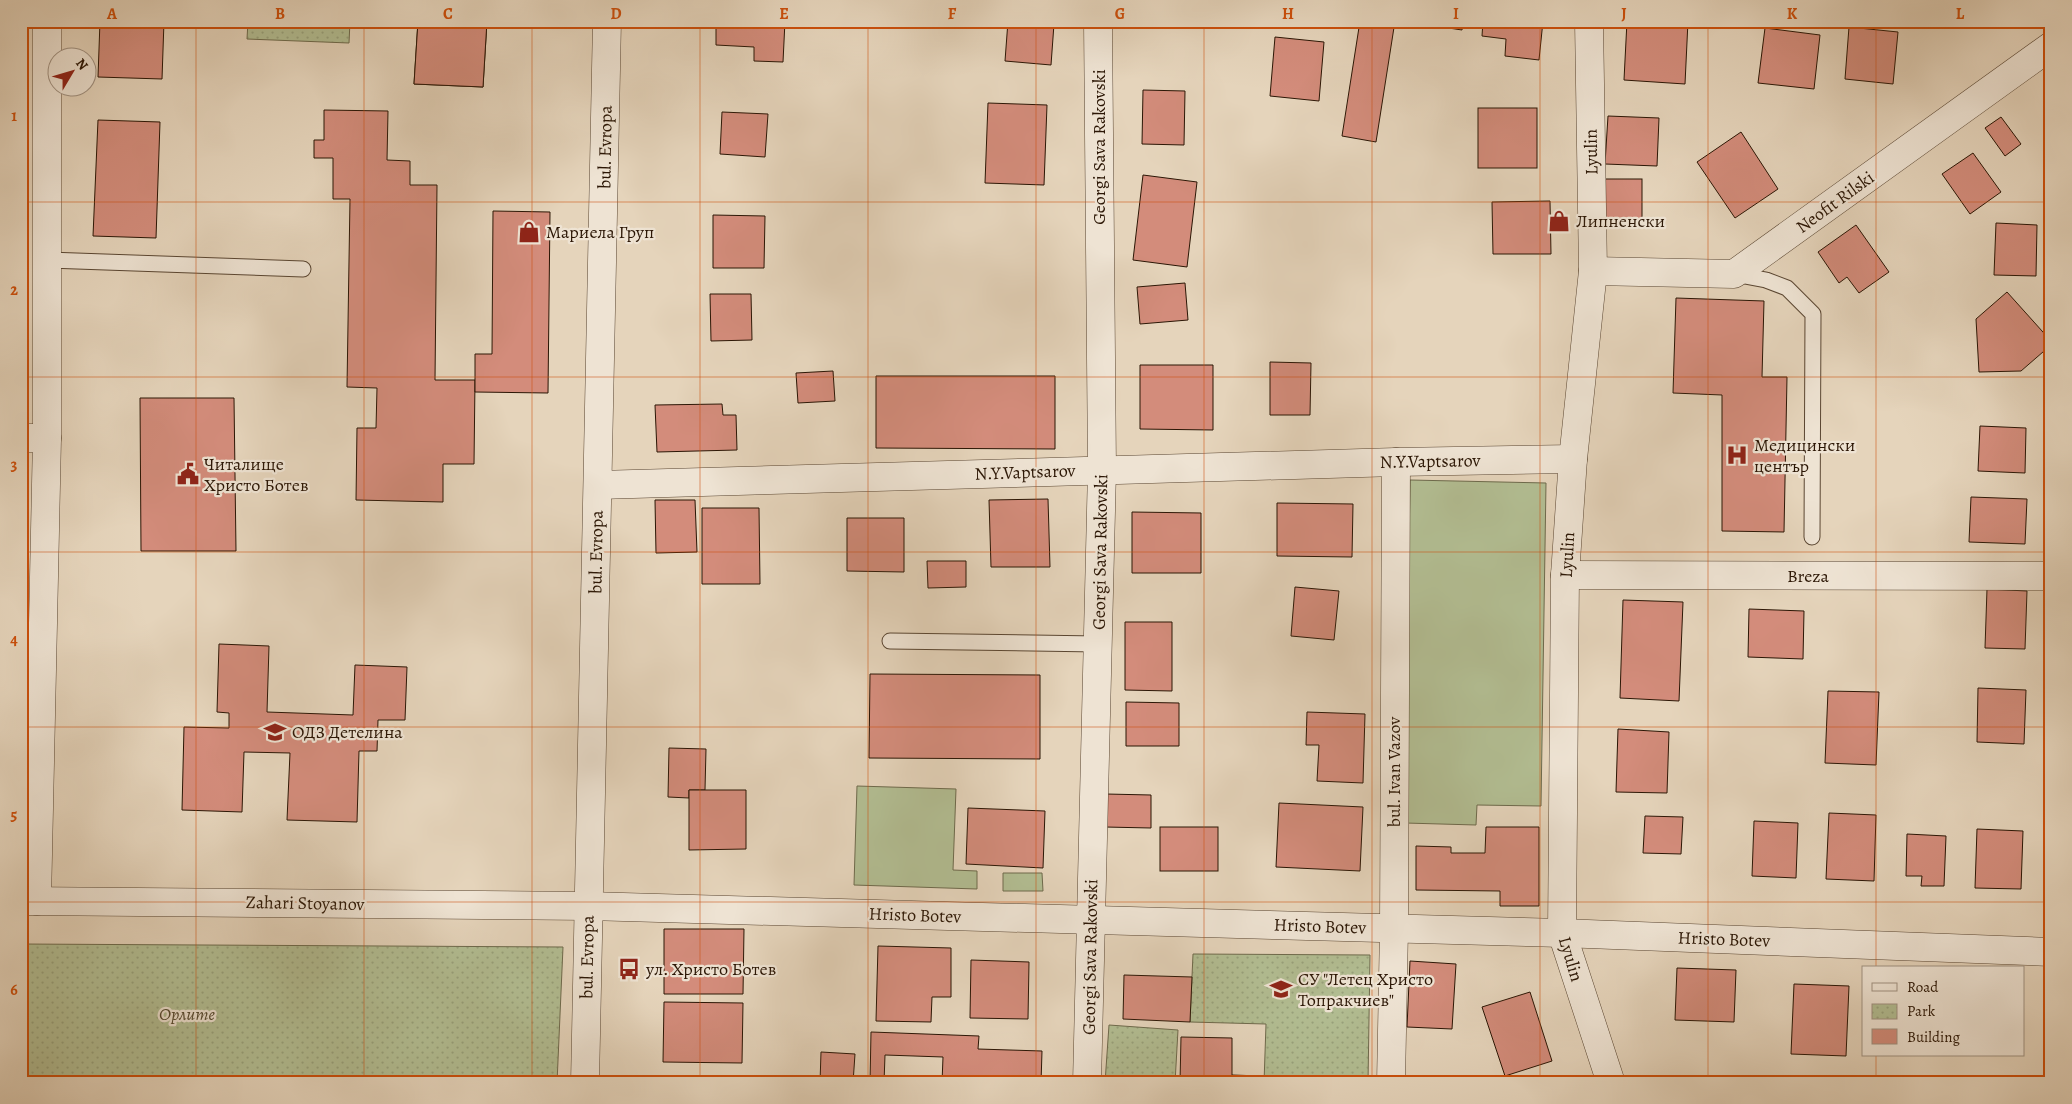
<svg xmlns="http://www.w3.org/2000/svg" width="2072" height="1104" font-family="Alegreya,serif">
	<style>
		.green { fill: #b2bd92; stroke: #6e6a4c }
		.park { fill: url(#park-dots); stroke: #6e6a4c }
		.building { fill: #d38c7b; stroke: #2b1605 }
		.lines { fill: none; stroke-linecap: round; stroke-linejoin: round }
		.service-casing { stroke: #5a4632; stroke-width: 17 }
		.minor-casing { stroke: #5a4632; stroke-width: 29 }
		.tertiary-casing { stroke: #5a4632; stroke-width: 29 }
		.service { stroke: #eee3d3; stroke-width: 15 }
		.minor { stroke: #eee3d3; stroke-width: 28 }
		.tertiary { stroke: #eee3d3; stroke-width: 28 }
		.grid { fill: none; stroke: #cc4f0b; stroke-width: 1; stroke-opacity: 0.55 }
		.labels { text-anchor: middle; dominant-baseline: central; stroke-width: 4.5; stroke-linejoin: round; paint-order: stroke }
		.street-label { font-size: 18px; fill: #2b1605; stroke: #eee3d3 }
		.poi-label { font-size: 18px; fill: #2b1605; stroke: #eee3d3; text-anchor: start }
		.park-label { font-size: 18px; font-style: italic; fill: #54482f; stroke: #eee3d3 }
		.neatline { fill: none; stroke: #cc4f0b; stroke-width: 2 }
		.grid-label { font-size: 16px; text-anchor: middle; font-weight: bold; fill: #cc4f0b }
	</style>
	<defs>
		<pattern id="park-dots" width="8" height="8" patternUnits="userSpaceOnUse" patternTransform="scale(1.25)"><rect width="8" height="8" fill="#b2bd92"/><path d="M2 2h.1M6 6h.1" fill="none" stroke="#99a27c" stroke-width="1.8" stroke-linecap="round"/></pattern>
	</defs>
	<rect width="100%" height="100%" fill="#e5d4bb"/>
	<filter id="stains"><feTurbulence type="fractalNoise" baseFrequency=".004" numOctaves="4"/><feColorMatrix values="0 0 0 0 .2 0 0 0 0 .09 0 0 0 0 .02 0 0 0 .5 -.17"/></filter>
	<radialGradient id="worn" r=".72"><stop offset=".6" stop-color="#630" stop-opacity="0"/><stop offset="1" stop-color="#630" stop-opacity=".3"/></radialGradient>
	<g class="green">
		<path d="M1410,480L1546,483L1541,806L1477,805L1476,825L1405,823Z"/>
		<path d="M857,786L956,789L953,870L977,871V889L854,885Z"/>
		<path d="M1003,873H1042L1043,891H1003Z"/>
	</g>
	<g class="park">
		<path d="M248,21H350L349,43L247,39Z"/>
		<path d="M21,944L563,947L557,1083H21Z"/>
		<path d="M1193,954L1370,955L1368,1083H1264L1266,1024L1190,1022Z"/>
		<path d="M1109,1025L1178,1030L1175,1083H1105Z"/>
	</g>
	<g class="building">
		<rect x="21" y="21" width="7" height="10"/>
		<path d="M100,21H164L162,79L98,77Z"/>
		<path d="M418,21H487L483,87L414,84Z"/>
		<path d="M418,21H487L483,87L414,84Z"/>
		<path d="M716,21H785L783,62L754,61V47L716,45Z"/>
		<path d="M1008,21L1054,24L1051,65L1005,61Z"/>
		<path d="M1360,21H1395L1376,142L1342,136Z"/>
		<path d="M1416,21H1463L1462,30L1415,23Z"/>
		<path d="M1483,21H1543L1539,60L1505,56L1506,39L1482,36Z"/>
		<path d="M1627,21H1688L1685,84L1624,80Z"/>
		<path d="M1849,27L1898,32L1893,84L1845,79Z"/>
		<path d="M1765,28L1820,35L1814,89L1758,83Z"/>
		<path d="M1275,37L1324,42L1319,101L1270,96Z"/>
		<path d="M1143,90L1185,91L1184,145L1142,144Z"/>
		<path d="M988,103L1047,105L1044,185L985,183Z"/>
		<rect x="1478" y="108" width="59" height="60"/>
		<path d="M324,110L388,111L387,160L410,161V185H437L435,380H475L474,464H443V502L356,500L357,428H376L377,388L347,387L350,199H333V158H314V140H324Z"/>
		<path d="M722,112L768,114L765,157L720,154Z"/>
		<path d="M1608,116L1659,118L1657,166L1605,164Z"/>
		<path d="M2001,117L2021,144L2005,156L1985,128Z"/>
		<path d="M98,120L160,122L156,238L93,236Z"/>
		<path d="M1741,132L1778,189L1735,218L1697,162Z"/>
		<path d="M1973,153L2001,192L1970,214L1942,174Z"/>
		<path d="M1143,175L1197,182L1187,267L1133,260Z"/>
		<rect x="1596" y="179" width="46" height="42"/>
		<path d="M1550,201L1551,254H1493L1492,202Z"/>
		<path d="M493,211L550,212L548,393L475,392V354H492Z"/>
		<path d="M713,215L765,216L764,268H713Z"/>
		<path d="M1996,223L2037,225L2036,276L1994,275Z"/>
		<path d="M1856,225L1889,272L1859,293L1847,277L1839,283L1818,252Z"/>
		<path d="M1185,283L1188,320L1140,324L1137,287Z"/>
		<path d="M2007,292L2051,341V345L2021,371L1979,372L1976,319Z"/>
		<path d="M710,294H751L752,340L711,341Z"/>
		<path d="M1676,298L1764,301L1762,377H1787L1784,532L1722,531V395L1673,393Z"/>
		<path d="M1270,362L1311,363L1310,415H1270Z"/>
		<path d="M1140,365H1213V430L1140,429Z"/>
		<path d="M833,371L835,401L798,403L796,373Z"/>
		<path d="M876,376H1055V449L876,448Z"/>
		<path d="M140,398H234L236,551H141Z"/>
		<path d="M722,404L723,415H736L737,450L657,452L655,405Z"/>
		<path d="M1980,426L2026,428L2025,473L1978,471Z"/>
		<path d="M1971,497L2027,499L2025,544L1969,542Z"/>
		<path d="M1048,499L1050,567H991L989,500Z"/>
		<path d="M655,500H695L697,552L656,553Z"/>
		<path d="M1277,503L1353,504L1352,557L1277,556Z"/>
		<path d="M702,508H759L760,584H702Z"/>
		<path d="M1132,512L1201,513V573H1132Z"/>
		<path d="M847,518H904V572L847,571Z"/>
		<path d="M927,561H966V587L928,588Z"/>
		<path d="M1295,587L1339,591L1334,640L1291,636Z"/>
		<path d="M1987,589L2027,591L2025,649L1985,648Z"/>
		<path d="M1623,600L1683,602L1679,701L1620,698Z"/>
		<path d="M1749,609L1804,611L1803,659L1748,657Z"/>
		<path d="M1125,622H1172V691L1125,690Z"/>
		<path d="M219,644L269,646L267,712L353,715L355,665L407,667L405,720H378L377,751H359L357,822L287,820L290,753L244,752L242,812L182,810L184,727L229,728V713L217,712Z"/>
		<path d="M870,674L1040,675V759L869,758Z"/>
		<path d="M1978,688L2026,690L2024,744L1977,742Z"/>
		<path d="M1828,691L1879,692L1876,765L1825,763Z"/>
		<path d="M1126,702L1179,703V746H1126Z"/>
		<path d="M1307,712L1365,714L1363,783L1317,781L1319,745H1306Z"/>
		<path d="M1618,729L1669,732L1667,793L1616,792Z"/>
		<path d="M669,748L706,749L705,790H689V798L668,797Z"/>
		<path d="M689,790H746V849L689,850Z"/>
		<path d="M1106,794L1151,795V828L1105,827Z"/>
		<path d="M1279,803L1363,807L1360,871L1276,867Z"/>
		<path d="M968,808L1045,811L1043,868L966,864Z"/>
		<path d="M1829,813L1876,815L1874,881L1826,879Z"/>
		<path d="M1645,816L1683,817L1681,854L1643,853Z"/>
		<path d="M1754,821L1798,823L1796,878L1752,876Z"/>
		<rect x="1160" y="827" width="58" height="44"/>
		<path d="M1486,827H1539V906H1500V891L1416,890V846L1451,847V853H1485Z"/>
		<path d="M1977,829L2023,831L2021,889L1975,888Z"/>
		<path d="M1907,834L1946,836L1944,886H1921L1922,876H1906Z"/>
		<path d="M664,929H744L743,994H664Z"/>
		<path d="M878,946L951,948V997H932L931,1022L876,1021Z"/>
		<path d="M971,960L1029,962L1028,1019L970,1018Z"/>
		<path d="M1410,961L1456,964L1452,1029L1407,1027Z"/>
		<path d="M1677,968L1736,970L1734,1022L1675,1020Z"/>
		<path d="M1124,975L1192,977L1190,1022L1123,1019Z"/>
		<path d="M1794,984L1849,986L1846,1056L1791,1054Z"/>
		<path d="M1530,992L1552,1061L1505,1076L1482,1007Z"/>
		<path d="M664,1002L743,1003L742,1063L663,1062Z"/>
		<path d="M871,1032L979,1036L978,1049L1042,1051L1041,1083H942L943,1057L885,1055L884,1083H870Z"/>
		<path d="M1181,1037L1232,1038V1075L1261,1076V1083H1180Z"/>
		<path d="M821,1052L855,1054L853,1083H820Z"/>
	</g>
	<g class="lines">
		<g class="service-casing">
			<g id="service">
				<path d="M48,260L303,269"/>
				<path d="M1734,274L1766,280L1787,288L1813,314L1812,537"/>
				<path d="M890,641L1098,644"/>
			</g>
		</g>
		<g class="minor-casing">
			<g id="minor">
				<path d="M1589,21L1593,271L1573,459L1565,575L1562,933L1611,1083"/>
				<path d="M1593,271L1734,274L2051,46"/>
				<path d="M21,438H47"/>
				<path d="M598,485L1396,462L1573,459"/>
				<path d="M1565,575L2051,576"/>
				<path d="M21,901L588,906L1562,933L2051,952"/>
				<path d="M37,901L47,438V21"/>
				<path d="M1087,1083L1102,470L1098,21"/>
				<path d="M1391,1083L1394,928L1396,462"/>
			</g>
		</g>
		<g class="tertiary-casing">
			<path id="tertiary" d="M585,1083L607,21"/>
		</g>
		<use href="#service" class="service"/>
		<use href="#minor" class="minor"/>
		<use href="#tertiary" class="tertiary"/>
	</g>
	<path class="grid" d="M196,21V1083M364,21V1083M532,21V1083M700,21V1083M868,21V1083M1036,21V1083M1204,21V1083M1372,21V1083M1540,21V1083M1708,21V1083M1876,21V968M21,202H2051M21,377H2051M21,552H2051M21,727H2051M21,902H2051M1876,1055V1083"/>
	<defs>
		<g id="shop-bare" transform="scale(1.725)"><path d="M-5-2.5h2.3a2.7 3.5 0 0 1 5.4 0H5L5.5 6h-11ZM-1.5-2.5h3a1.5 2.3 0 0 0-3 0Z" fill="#8f2418" stroke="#eee3d3" stroke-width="2.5" paint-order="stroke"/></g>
		<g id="hospital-bare" transform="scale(1.725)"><path d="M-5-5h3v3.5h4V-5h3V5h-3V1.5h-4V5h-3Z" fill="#8f2418" stroke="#eee3d3" stroke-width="2.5" paint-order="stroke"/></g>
		<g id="civic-bare" transform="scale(1.725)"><path d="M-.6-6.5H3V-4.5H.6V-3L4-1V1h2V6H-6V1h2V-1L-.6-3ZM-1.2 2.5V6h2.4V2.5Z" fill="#8f2418" stroke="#eee3d3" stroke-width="2.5" paint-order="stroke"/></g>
		<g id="school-bare" transform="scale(1.725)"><path d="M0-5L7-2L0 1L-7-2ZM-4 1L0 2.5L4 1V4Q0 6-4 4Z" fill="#8f2418" stroke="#eee3d3" stroke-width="2.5" paint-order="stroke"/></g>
		<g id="bus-bare" transform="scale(1.725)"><path d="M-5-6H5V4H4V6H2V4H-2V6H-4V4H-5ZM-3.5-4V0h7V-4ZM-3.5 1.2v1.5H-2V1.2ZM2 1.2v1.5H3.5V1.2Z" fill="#8f2418" stroke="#eee3d3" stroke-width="2.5" paint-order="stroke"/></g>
	</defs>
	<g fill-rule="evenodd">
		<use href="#shop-bare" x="1559" y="221"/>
		<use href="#shop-bare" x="529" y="232"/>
		<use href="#hospital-bare" x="1737" y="455"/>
		<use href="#civic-bare" x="188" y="474"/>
		<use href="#school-bare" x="275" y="732"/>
		<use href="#bus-bare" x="629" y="969"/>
		<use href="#school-bare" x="1281" y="989"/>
	</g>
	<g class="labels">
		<g class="street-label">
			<text transform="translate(605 147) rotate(-89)">bul. Evropa</text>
			<text transform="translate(1099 147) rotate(-90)">Georgi Sava Rakovski</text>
			<text transform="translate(1591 152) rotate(-91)">Lyulin</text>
			<text transform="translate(1835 202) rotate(-36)">Neofit Rilski</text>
			<text transform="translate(1430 461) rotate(-1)">N.Y.Vaptsarov</text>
			<text transform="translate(1025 472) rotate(-2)">N.Y.Vaptsarov</text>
			<text transform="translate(596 552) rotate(-89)">bul. Evropa</text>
			<text transform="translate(1100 552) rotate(-89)">Georgi Sava Rakovski</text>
			<text transform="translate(1567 555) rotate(-87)">Lyulin</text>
			<text x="1808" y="576">Breza</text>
			<text transform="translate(1394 772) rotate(-90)">bul. Ivan Vazov</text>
			<text transform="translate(305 903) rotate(1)">Zahari Stoyanov</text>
			<text transform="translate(915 915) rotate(2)">Hristo Botev</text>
			<text transform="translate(1320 926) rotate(2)">Hristo Botev</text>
			<text transform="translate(1724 939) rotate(2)">Hristo Botev</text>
			<text transform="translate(587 957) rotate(-89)">bul. Evropa</text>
			<text transform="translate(1090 957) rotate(-89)">Georgi Sava Rakovski</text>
			<text transform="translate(1571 959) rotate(73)">Lyulin</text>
		</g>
		<g class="poi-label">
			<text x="1576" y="221">Липненски</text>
			<text x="546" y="232">Мариела Груп</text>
			<text x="1754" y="445">Медицински<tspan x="1754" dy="21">център</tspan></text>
			<text x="204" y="464">Читалище<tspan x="204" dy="21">Христо Ботев</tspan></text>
			<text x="292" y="732">ОДЗ Детелина</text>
			<text x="646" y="969">ул. Христо Ботев</text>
			<text x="1298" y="979">СУ "Летец Христо<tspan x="1298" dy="21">Топракчиев"</tspan></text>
		</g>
		<g class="park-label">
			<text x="187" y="1014">Орлите</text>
		</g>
	</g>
	<rect width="2072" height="1104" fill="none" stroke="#e5d4bb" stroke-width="55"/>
	<rect x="1862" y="966" width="162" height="90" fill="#eee3d3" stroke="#a09181"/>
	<rect x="1872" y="983" width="25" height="8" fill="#eee3d3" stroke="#a09181"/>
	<text x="1907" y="992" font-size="15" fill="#2b1605">Road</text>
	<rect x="1872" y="1004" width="25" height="15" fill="url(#park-dots)" stroke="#a09181"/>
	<text x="1907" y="1016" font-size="15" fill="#2b1605">Park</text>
	<rect x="1872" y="1029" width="25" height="15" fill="#d38c7b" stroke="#a09181"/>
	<text x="1907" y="1042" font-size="15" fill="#2b1605">Building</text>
	<g transform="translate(72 72) rotate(52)"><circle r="24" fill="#eee3d3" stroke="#a09181"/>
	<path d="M0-4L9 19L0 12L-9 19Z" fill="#8f2418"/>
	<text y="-8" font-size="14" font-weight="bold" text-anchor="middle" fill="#2b1605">N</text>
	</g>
	<rect x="28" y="28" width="2016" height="1048" class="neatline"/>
	<g class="grid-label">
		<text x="112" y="19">A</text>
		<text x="280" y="19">B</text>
		<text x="448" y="19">C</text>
		<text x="616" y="19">D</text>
		<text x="784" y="19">E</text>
		<text x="952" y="19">F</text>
		<text x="1120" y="19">G</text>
		<text x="1288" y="19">H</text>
		<text x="1456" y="19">I</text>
		<text x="1624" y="19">J</text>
		<text x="1792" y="19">K</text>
		<text x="1960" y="19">L</text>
		<text x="14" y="121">1</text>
		<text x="14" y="295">2</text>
		<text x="14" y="470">3</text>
		<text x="14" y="645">4</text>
		<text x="14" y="820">5</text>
		<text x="14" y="995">6</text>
	</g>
	<rect width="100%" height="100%" filter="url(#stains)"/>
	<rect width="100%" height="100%" fill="url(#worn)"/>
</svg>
